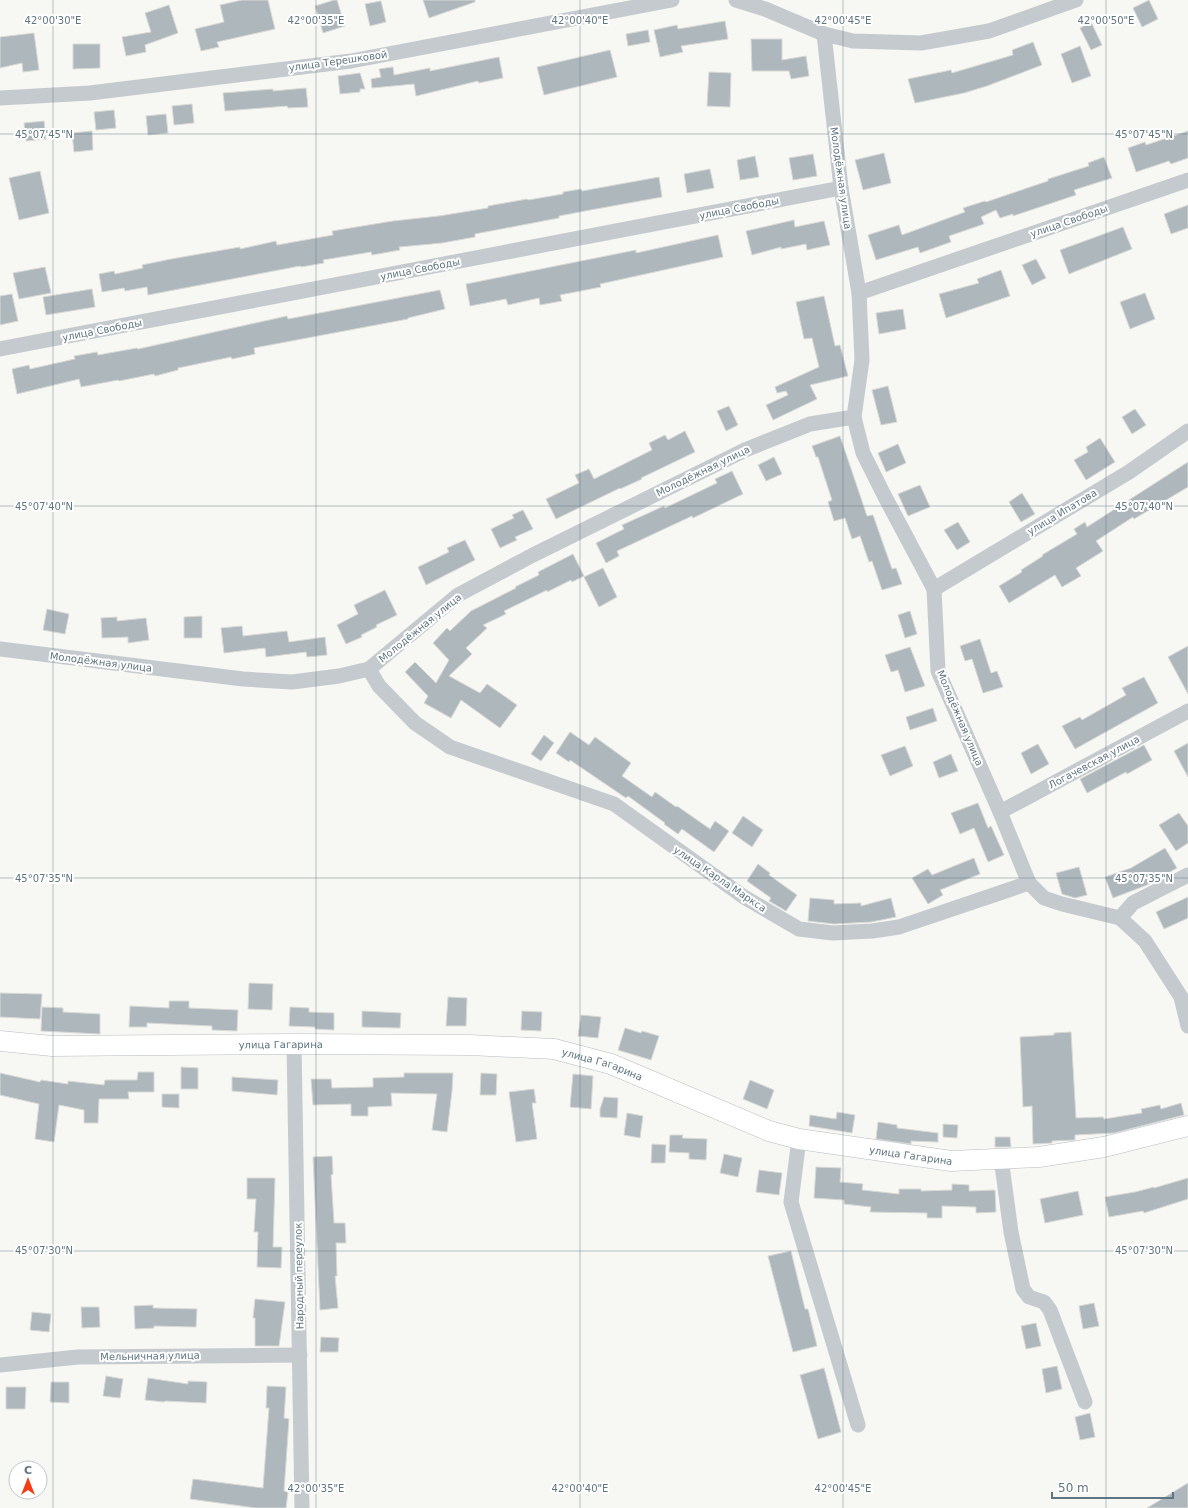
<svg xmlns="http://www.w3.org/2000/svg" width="1188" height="1508" font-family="'DejaVu Sans',sans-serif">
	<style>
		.building { fill: #adb7bc; stroke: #d9d9d6 }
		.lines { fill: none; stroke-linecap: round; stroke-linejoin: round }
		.major-casing { stroke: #b7bdc0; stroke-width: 21 }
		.minor { stroke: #c4cacd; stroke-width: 15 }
		.major { stroke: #fff; stroke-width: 20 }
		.ticks { fill: none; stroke: #5f7582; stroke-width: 1; stroke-opacity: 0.45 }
		.labels { text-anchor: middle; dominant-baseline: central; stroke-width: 4; stroke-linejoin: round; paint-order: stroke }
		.street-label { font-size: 10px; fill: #5f7582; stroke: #fff }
		.ticks-label { font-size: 10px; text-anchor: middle; fill: #5f7582; stroke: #fff; stroke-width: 4; stroke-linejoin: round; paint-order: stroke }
	</style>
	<rect width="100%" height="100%" fill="#f7f7f4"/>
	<g class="building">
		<path d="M242,0H268L275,29L217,42L219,47L201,51L195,29L224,22L220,5Z"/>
		<path d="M334,0H337L345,26L323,33L315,6Z"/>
		<path d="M423,0H475V2L429,18Z"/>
		<path d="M1149,0L1158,19L1142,27L1133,8Z"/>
		<path d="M381,1L386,22L370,26L365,4Z"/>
		<path d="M169,5L178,33L145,45L146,52L126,56L122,37L151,32L145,13Z"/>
		<path d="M725,21L728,39L681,46L683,52L660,57L654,30L677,25L678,29Z"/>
		<path d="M1091,22L1102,45L1091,50L1080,28Z"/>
		<path d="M648,30L650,42L628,46L626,34Z"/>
		<path d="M34,33L39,70L23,72L22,63L0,68V37Z"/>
		<path d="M751,39H782V60L806,56L809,76L791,79L789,71H752Z"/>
		<path d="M1033,42L1042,65L987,86L964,93L915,103L908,79L951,70L952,73L1013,55L1012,50Z"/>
		<path d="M73,44H100V68L73,69Z"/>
		<path d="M1080,46L1091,76L1072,83L1061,54Z"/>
		<path d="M610,50L617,77L544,95L537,67Z"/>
		<path d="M499,57L503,78L479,83L478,81L416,96L414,84L372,88L371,79L381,77L379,69L393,67L394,75L430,68V71Z"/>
		<path d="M709,72L731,73L730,107L707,106Z"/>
		<path d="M360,73L365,89H360V92L340,94L338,76Z"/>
		<path d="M306,88L308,107L288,108L287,106L225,111L223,93L273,89V91Z"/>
		<path d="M192,104L194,123L174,125L172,106Z"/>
		<path d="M114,110L116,128L96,130L94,112Z"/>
		<path d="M166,114L168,133L148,135L146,116Z"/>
		<path d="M44,121L46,139L26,141L24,123Z"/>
		<path d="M92,131L93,150L74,152L72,133Z"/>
		<path d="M1188,131V158L1171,164L1169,161L1136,172L1128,148L1145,142L1146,145Z"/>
		<path d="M884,153L891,183L863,190L855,160Z"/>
		<path d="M813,154L817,176L793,180L789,158Z"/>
		<path d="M755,156L759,177L740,180L737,160Z"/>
		<path d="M1104,157L1112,178L1074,190L1076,195L1013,216V214L1000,218L996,210L981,217L984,224L949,236L951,242L920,253L918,247L876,260L868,235L899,225L902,235L965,212L963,208L985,201L986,202L1048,181V179L1089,166L1088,163Z"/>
		<path d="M710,169L714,188L687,193L684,174Z"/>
		<path d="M40,171L49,213L19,220L9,178Z"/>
		<path d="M659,177L662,197L585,211L559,216V218L475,234V237L442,243L399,247L400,250L372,255L371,252L323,260L324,263L301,267L300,266L148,295L147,287L125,291L124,288L102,292L99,274L114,271L115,274L143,268L142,265L171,259L240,247V249L276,241L277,245L333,235L332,231L393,221L439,216L488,208V206L527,199L528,200L563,194V192L581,189L582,191Z"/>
		<path d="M1188,205V228L1171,234L1164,214Z"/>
		<path d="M794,220L795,227L824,221L830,245L807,250L806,244L781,249V247L752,255L746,231Z"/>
		<path d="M1123,227L1132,249L1069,274L1060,250Z"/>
		<path d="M718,235L723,257L600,284L601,287L560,295L562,301L540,305L539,298L508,305L506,299L470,306L466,284L636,250V253Z"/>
		<path d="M1036,259L1046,278L1032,285L1022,265Z"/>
		<path d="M45,267L51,293L19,299L13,273Z"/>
		<path d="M1001,270L1010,296L946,318L939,294L979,283L977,279Z"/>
		<path d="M92,289L95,307L46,315L43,297Z"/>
		<path d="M440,290L445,309L408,318V319L254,348L255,354L232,359L231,357L178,368V370L155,376L154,374L119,381L118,380L81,387L79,379L17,394L12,369L29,365L30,369L75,359L74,356L97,352L98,355L137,348L138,349L287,316L288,319Z"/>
		<path d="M1145,293L1155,319L1130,329L1120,302Z"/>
		<path d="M12,294L18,321L0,325V296Z"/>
		<path d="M824,296L835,346L840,345L848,376L810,385L817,399L773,420L766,405L788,395L786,391L777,393L775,387L819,367L812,338L804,339L796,302Z"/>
		<path d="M903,309L906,329L879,334L876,313Z"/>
		<path d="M888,386L897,422L881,425L872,390Z"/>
		<path d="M729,406L738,425L726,431L717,411Z"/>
		<path d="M1135,409L1146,425L1132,434L1122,417Z"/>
		<path d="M685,431L695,452L641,478L642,479L620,489V488L556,519L546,499L579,483L575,475L589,469L594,479L652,450L649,443L665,435L668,440Z"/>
		<path d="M840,436L867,516L873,515L892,569L896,568L902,584L882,590L872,561L869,562L860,536L852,539L845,518L834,521L828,502L832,500L818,457H816L812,446Z"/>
		<path d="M1100,438L1115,462L1086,480L1074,460L1088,452L1086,447Z"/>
		<path d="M898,444L906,463L886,472L878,453Z"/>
		<path d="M774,457L782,474L766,481L758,465Z"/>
		<path d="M1188,462V487L1134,519L1133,517L1096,541L1103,551L1076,568L1081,576L1062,587L1055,575L1009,603L999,586L1022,572L1021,570L1043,556L1042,555L1077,534L1074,529L1085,522L1087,527Z"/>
		<path d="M732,471L743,494L693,518L692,516L617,551L619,556L606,563L596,543L624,529L622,525L664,506L665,508L717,483L715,479Z"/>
		<path d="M920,485L930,507L908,516L898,494Z"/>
		<path d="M1022,493L1035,514L1021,522L1009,502Z"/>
		<path d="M523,510L533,529L515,537L517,540L500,548L491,529L514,518L512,515Z"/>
		<path d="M958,522L970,542L957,550L944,530Z"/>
		<path d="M465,540L475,560L426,585L418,567L449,552L447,548Z"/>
		<path d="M573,554L584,576L572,582L571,580L547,592V590L504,611L506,614L483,625L487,628L466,648L472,654L449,676L480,693L487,684L517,705L500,728L461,700L451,718L424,703L428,696L405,672L415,662L436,683L449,660L433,643L447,628L450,631L471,611L516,588L515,587L539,575L538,572Z"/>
		<path d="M603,568L617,597L599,607L584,577Z"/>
		<path d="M385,590L397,615L376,625L377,627L361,635L362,637L346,644L337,625L358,614L354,605Z"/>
		<path d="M47,609L69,614L65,634L43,630Z"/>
		<path d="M910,611L917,634L905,638L898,615Z"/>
		<path d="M202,616V638H184V617Z"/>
		<path d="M117,617V621L146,618L149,640L128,643V637L102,638L101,618Z"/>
		<path d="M242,626L243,636L287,631L289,642L325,637L327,655L307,657L306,652L266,657L265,648L224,653L221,628Z"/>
		<path d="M980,639L991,673L997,671L1003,687L983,693L972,659L965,661L960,646Z"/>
		<path d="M1188,646V694L1168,657Z"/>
		<path d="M910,647L925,686L905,692L898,670L891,672L885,655Z"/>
		<path d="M1144,677L1158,703L1075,749L1062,726L1080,717L1082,720L1126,695L1122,688Z"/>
		<path d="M933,708L937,721L910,730L906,717Z"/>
		<path d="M570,732L589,745L595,737L631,763L622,776L652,797L655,792L676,807L677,806L710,829L715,821L729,831L714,852L682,829L678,834L664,824L665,823L628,796L626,798L570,760L569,762L556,753Z"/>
		<path d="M544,735L554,743L541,761L531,754Z"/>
		<path d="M1188,743V777L1174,751Z"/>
		<path d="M1038,744L1049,764L1031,774L1021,753Z"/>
		<path d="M1144,745L1152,760L1127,774L1126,772L1087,793L1080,779Z"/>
		<path d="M905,746L913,766L890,776L881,755Z"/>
		<path d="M951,754L958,771L939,778L933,762Z"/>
		<path d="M978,803L988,828L991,826L1004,855L988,862L974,828L960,834L951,813Z"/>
		<path d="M1179,813L1188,826V843L1176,851L1159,825Z"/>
		<path d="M743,816L763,830L752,847L732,833Z"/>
		<path d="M1165,848L1177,868L1147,885L1113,898L1105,877L1131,868Z"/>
		<path d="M974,858L980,874L940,890L943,895L928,904L912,878L928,869L932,875Z"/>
		<path d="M758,864L770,873L769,875L797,895L786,911L769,901L771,898L747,881Z"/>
		<path d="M1079,867L1087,895L1075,898L1062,894L1056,873Z"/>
		<path d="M1188,897V918L1164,929L1156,912Z"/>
		<path d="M810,898L834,900V904L861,903V906L891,898L896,917L871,922L834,924L808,921Z"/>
		<path d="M249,983L273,984L272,1010L248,1009Z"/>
		<path d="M0,993L42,994L40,1019L0,1017Z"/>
		<path d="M448,997L467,998L466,1026H446Z"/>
		<path d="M169,1001H189V1008L238,1010L237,1031L212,1030V1026L147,1023V1027H129L130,1006L169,1008Z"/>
		<path d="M42,1007L63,1008V1012L100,1014V1034L41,1031Z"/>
		<path d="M290,1007L309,1008V1012L334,1013V1030L315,1029V1027L289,1026Z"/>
		<path d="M362,1011L401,1013L400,1028L362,1027Z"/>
		<path d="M522,1011L542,1012L541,1031L521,1030Z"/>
		<path d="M581,1015L601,1017L598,1038L578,1036Z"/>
		<path d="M625,1028L641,1033L642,1031L659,1036L651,1060L618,1050Z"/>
		<path d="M1071,1032L1076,1118L1103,1117L1104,1119L1142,1113L1141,1109L1160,1105L1161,1109L1181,1103L1184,1115L1114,1133L1075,1135V1140L1052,1141V1143L1033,1144L1032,1106L1023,1107L1020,1037L1054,1035V1033Z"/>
		<path d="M181,1067L198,1068V1089H181Z"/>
		<path d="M138,1072H154V1092H128L129,1099H99L98,1123H84V1110L59,1105L54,1142L35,1139L39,1104L0,1095V1073L40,1082L41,1080L68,1084V1081L104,1085L105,1080H137Z"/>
		<path d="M404,1073H453L452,1091L447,1132L432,1130L437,1094L391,1093L392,1106L368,1107V1116H351V1104L313,1105L311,1079H331L332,1088L373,1087V1078L404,1077Z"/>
		<path d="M481,1073L497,1074L496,1095H480Z"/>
		<path d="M573,1074L593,1076L591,1109L570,1107Z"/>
		<path d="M232,1077L278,1080L277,1095L232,1091Z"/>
		<path d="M750,1080L774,1090L767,1109L743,1099Z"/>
		<path d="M534,1089L536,1103H532L537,1139L516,1142L509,1092Z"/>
		<path d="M162,1094H179V1108L162,1107Z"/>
		<path d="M604,1097L618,1098L617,1118L600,1117V1109Z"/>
		<path d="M837,1112L855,1115L852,1133L809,1126L810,1115L836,1119Z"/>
		<path d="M627,1113L643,1116L640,1138L624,1135Z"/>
		<path d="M878,1122L897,1125V1128L938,1133V1142L911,1141V1144L876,1139Z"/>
		<path d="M943,1124L958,1125L957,1138L943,1137Z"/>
		<path d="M670,1135H683L682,1138L707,1139L706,1160L689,1159V1153L669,1152Z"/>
		<path d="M995,1137H1010L1011,1147H995Z"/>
		<path d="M652,1144L666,1145L665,1163H651Z"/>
		<path d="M724,1154L742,1158L738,1177L720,1173Z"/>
		<path d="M332,1156L333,1174L331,1175L334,1223H345L346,1243H336L337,1276H335L338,1308L320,1310L313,1157Z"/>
		<path d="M816,1167L841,1168L840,1182L863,1184L862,1190L899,1194V1189H921V1191L952,1190V1184L969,1185V1191L995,1190L996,1212L976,1213V1207L942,1206V1218H927V1213L870,1212L871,1207L844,1204V1200L814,1198Z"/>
		<path d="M759,1170L782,1173L779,1195L756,1192Z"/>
		<path d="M247,1178H275L273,1247H282L281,1268L257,1267L258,1232H254L256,1199H247Z"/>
		<path d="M1188,1178V1199L1144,1213L1143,1211L1109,1217L1105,1197L1135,1192L1154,1187V1188Z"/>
		<path d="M1078,1191L1083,1215L1045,1223L1040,1199Z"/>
		<path d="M791,1251L805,1309H808L817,1346L793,1352L768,1256Z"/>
		<path d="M255,1299L285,1302L279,1346H255V1318H253Z"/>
		<path d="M1094,1303L1099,1326L1083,1329L1079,1306Z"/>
		<path d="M153,1305V1308L197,1309L196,1327L154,1326V1328L135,1329L134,1306Z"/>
		<path d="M81,1307H99L100,1327L82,1328Z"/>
		<path d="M32,1312L51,1314L49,1332L30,1330Z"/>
		<path d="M1036,1323L1041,1346L1026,1349L1021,1326Z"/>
		<path d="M321,1337L339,1338L338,1352H320Z"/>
		<path d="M1057,1366L1062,1389L1046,1393L1042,1369Z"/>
		<path d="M824,1368L841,1432L818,1439L800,1375Z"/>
		<path d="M106,1376L123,1379L120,1398L103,1396Z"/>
		<path d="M148,1378L188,1384V1381L207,1382L206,1403L165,1401L164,1402L145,1400Z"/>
		<path d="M51,1382H69V1403L50,1402Z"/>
		<path d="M267,1386L286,1387L284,1418L289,1419L284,1491L288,1492L286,1508H256L190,1499L193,1479L263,1488L269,1408H266Z"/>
		<path d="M6,1387H26L25,1409H6Z"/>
		<path d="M1090,1413L1095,1437L1080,1440L1075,1417Z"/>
		<path d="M1188,1483V1508H1147Z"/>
	</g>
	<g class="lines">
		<g class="major-casing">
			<g id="major">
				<path id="s1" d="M0,1041L52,1046L294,1044L469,1045L554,1049L611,1064L769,1131L799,1139L951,1161L1039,1157L1104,1147L1188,1126"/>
			</g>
		</g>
		<g class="minor">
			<path d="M736,0L765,9L824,34L853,41L921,43L989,31L1076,0"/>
			<path d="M824,34L841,188L859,293L862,360L854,417L863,453L884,495L934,589L938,671L1000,812L1029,883"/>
			<path d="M0,98L90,93L351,61L672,0"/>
			<path d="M859,293L1188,180"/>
			<path d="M0,349L841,188"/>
			<path d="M934,589L1129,472L1188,431"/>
			<path d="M0,649L243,679L292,682L339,676L369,669L458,595L533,555L745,450L810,424L854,417"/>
			<path d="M369,669L379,686L415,723L450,747L614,804L744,897L799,929L833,933L872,931L899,927L1029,883L1044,898L1062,904L1120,918"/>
			<path d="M1000,812L1188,711"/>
			<path d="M1120,918L1145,941L1181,997L1188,1026"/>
			<path d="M1120,918L1133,903L1188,875"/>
			<path d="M294,1044L302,1508"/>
			<path d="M799,1139L791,1202L858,1425"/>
			<path d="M1001,1158L1011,1232L1023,1289L1029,1297L1044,1302L1050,1310L1085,1402"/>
			<path d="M0,1365L78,1357L300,1355"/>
		</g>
		<use href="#major" class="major"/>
	</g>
	<path class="ticks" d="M53,0V1508M316,0V1508M580,0V1508M843,0V1508M1106,0V1508M0,134H1188M0,506H1188M0,878H1188M0,1251H1188"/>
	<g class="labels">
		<g class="street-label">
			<text transform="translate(338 61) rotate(-8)">улица Терешковой</text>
			<text transform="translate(841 178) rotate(82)">Молодёжная улица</text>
			<text transform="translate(739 208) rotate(-11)">улица Свободы</text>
			<text transform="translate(1069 221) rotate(-19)">улица Свободы</text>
			<text transform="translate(420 269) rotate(-11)">улица Свободы</text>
			<text transform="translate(102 330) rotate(-11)">улица Свободы</text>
			<text transform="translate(703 471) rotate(-26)">Молодёжная улица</text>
			<text transform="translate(1062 512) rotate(-31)">улица Ипатова</text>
			<text transform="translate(420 628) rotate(-39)">Молодёжная улица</text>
			<text transform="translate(101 662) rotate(7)">Молодёжная улица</text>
			<text transform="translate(960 718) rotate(67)">Молодёжная улица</text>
			<text transform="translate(1094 762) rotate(-28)">Логачевская улица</text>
			<text transform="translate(720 879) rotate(34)">улица Карла Маркса</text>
			<text stroke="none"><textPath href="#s1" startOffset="281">улица Гагарина</textPath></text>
			<text stroke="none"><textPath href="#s1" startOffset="605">улица Гагарина</textPath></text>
			<text stroke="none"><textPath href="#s1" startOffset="929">улица Гагарина</textPath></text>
			<text transform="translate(299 1276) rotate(-91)">Народный переулок</text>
			<text transform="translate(150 1356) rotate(-1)">Мельничная улица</text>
		</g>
	</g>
	<g class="ticks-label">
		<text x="53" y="24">42°00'30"E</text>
		<text x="316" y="24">42°00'35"E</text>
		<text x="580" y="24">42°00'40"E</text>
		<text x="843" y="24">42°00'45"E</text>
		<text x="1106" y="24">42°00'50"E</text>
		<text x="44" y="138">45°07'45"N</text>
		<text x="1144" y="138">45°07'45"N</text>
		<text x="44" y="510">45°07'40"N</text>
		<text x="1144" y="510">45°07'40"N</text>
		<text x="44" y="882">45°07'35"N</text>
		<text x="1144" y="882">45°07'35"N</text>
		<text x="44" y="1254">45°07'30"N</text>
		<text x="1144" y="1254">45°07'30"N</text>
		<text x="316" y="1492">42°00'35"E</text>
		<text x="580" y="1492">42°00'40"E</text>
		<text x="843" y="1492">42°00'45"E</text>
	</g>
	<g transform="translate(28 1480)"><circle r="19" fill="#ffffff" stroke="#bfc8cd"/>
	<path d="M0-3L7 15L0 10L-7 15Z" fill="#f63c15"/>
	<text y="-6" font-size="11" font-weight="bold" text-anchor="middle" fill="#5f7582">С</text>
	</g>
	<path d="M1052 1492v6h121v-6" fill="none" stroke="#5f7582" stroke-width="2"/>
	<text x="1058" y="1492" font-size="12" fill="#5f7582" stroke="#ffffff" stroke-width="3" paint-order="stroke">50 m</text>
</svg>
